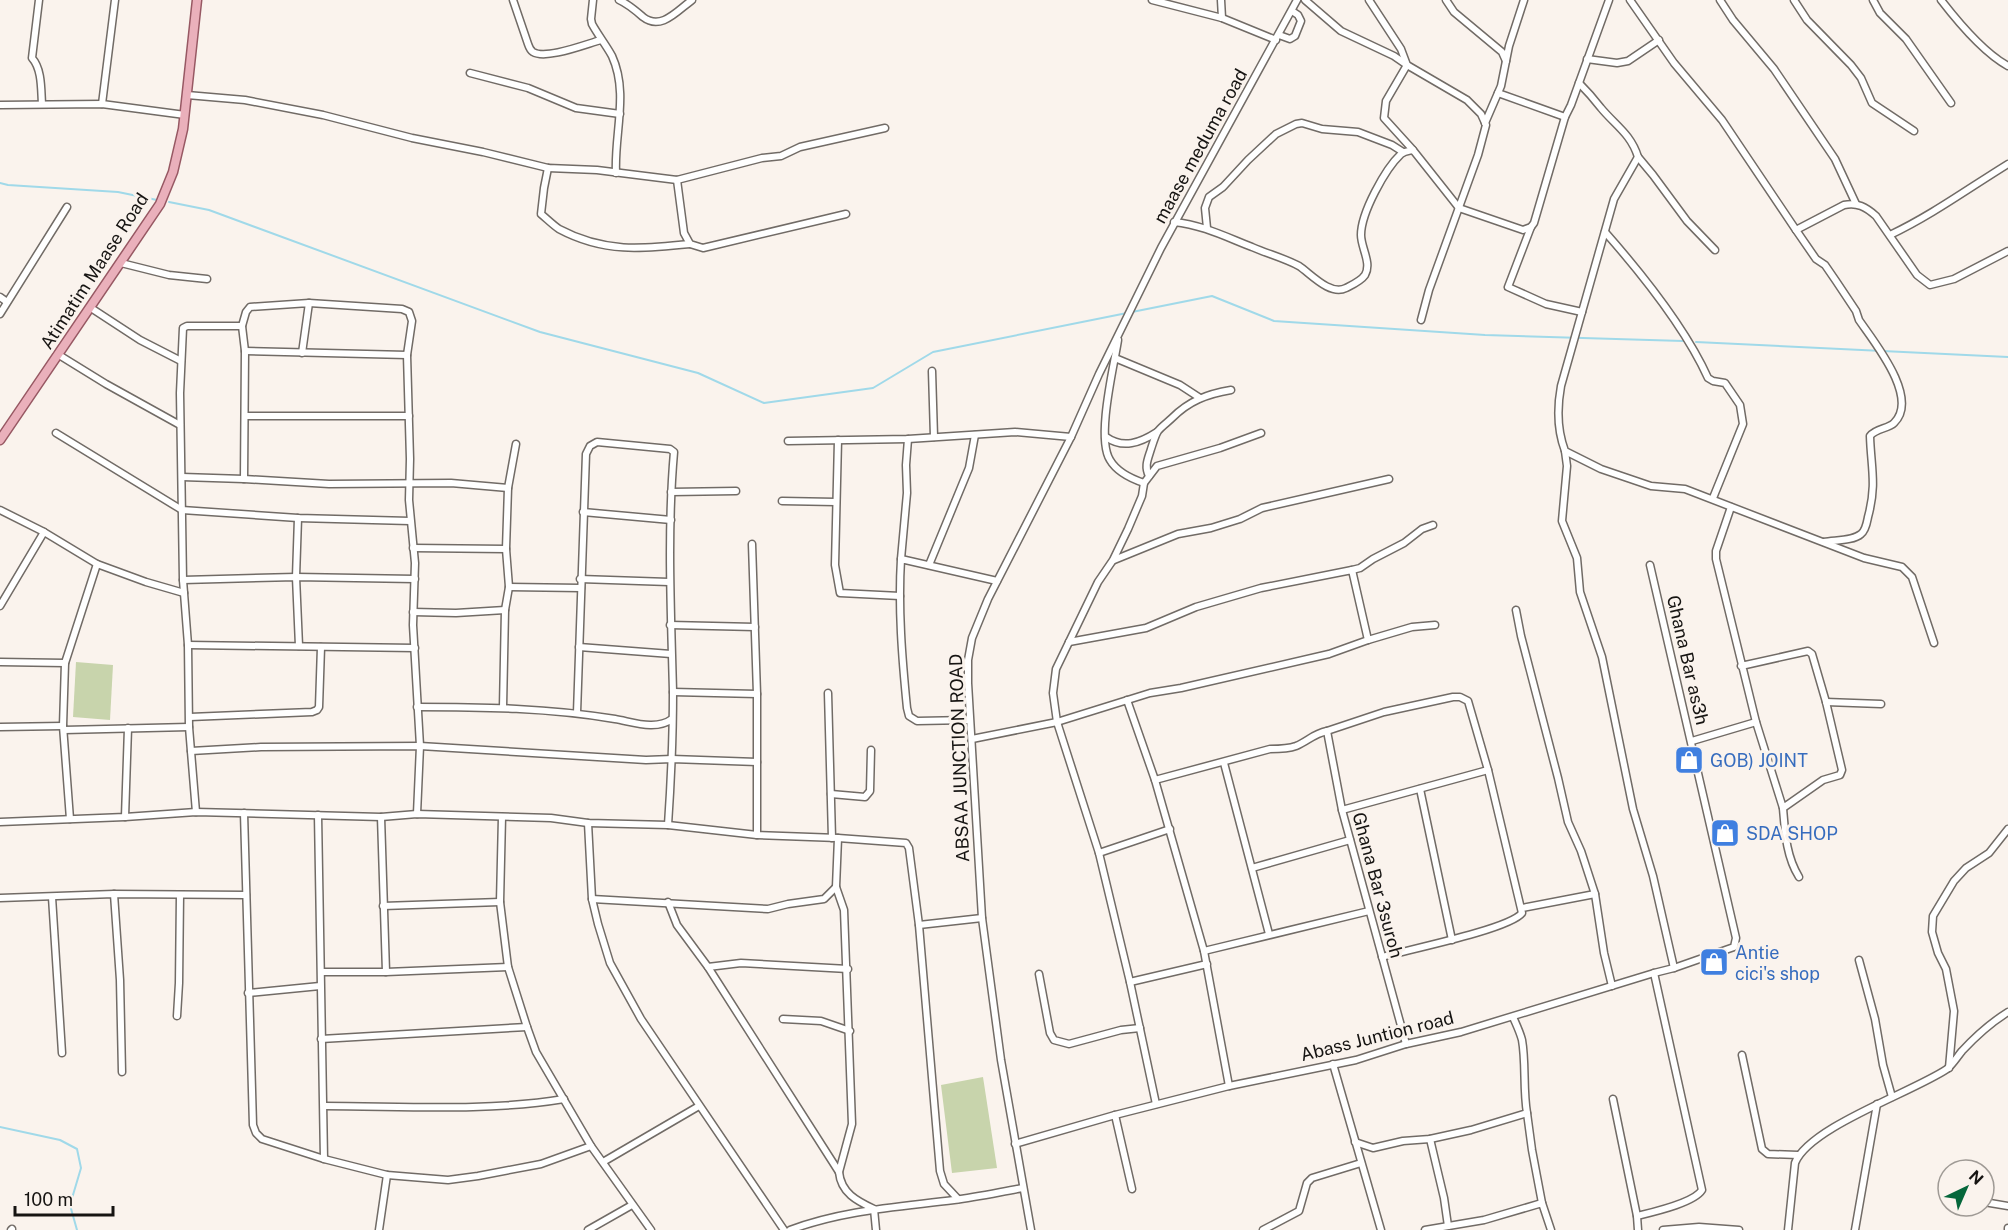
<svg xmlns="http://www.w3.org/2000/svg" width="2008" height="1230" font-family="'Public Sans',sans-serif">
	<style>
		.green { fill: #c8d4ac }
		.lines { fill: none; stroke-linecap: round; stroke-linejoin: round }
		.stream { stroke: #a0d9e9; stroke-width: 2 }
		.minor-casing { stroke: #716b66; stroke-width: 9 }
		.major-casing { stroke: #975863; stroke-width: 11 }
		.minor { stroke: #fff; stroke-width: 6 }
		.major { stroke: #eab0bb; stroke-width: 8 }
		.labels { text-anchor: middle; dominant-baseline: central; stroke-width: 6; stroke-linejoin: round; paint-order: stroke }
		.street-label { font-size: 18px; fill: #161412; stroke: #faf3ed }
		.shop-label { font-size: 18px; fill: #366cbe; stroke: #faf3ed; text-anchor: start }
	</style>
	<rect width="100%" height="100%" fill="#faf3ed"/>
	<g class="green">
		<path d="M76,662L113,665L110,720L73,717Z"/>
		<path d="M983,1077L997,1168L952,1173L941,1085Z"/>
	</g>
	<g class="lines">
		<g class="stream">
			<path d="M0,183L8,185L118,192L157,200"/>
			<path d="M169,202L209,210L540,332L698,373L764,403L873,388L933,352L1127,313"/>
			<path d="M1132,312L1212,296L1274,321L1485,335L1683,341"/>
			<path d="M1696,342L2008,357"/>
			<path d="M0,1127L60,1140L77,1149L81,1168L70,1205L77,1230"/>
		</g>
		<g class="minor-casing">
			<g id="minor">
				<path d="M39,0L32,58C42,69 41,89 42,104"/>
				<path d="M513,0L528,44C529,47 530,50 533,52C546,60 586,44 601,40"/>
				<path d="M593,0L591,19L592,24C598,35 606,45 612,56C629,93 614,134 616,173"/>
				<path d="M619,0C628,4 635,10 643,17C661,31 677,11 692,0"/>
				<path d="M1152,0L1222,18L1276,40"/>
				<path d="M1221,0L1222,18"/>
				<path d="M1305,0L1341,31L1394,56L1407,65L1386,101L1384,118L1413,150L1459,208L1523,230L1531,227L1534,223L1565,117L1571,105L1609,0"/>
				<path d="M1369,0L1401,49L1407,65L1467,100L1481,114L1486,125L1478,155L1429,290L1421,320"/>
				<path d="M1446,0L1454,12L1502,52L1506,61"/>
				<path d="M1630,0L1674,63L1722,120L1796,230L1844,205C1857,202 1866,207 1876,216L1917,275L1930,285L1954,279L2008,251"/>
				<path d="M1720,0L1733,20L1774,69L1835,159L1856,204"/>
				<path d="M1794,0L1807,20L1851,65L1861,78L1872,103L1914,131"/>
				<path d="M1873,0L1880,13L1906,39L1951,103"/>
				<path d="M1941,0C1958,22 1984,53 2008,66"/>
				<path d="M1279,35L1290,39L1295,36L1301,21L1298,15L1292,11"/>
				<path d="M1587,59L1617,63L1628,61L1659,40"/>
				<path d="M470,73L528,88L576,108L620,114"/>
				<path d="M1579,83C1587,91 1594,99 1601,108C1615,125 1631,134 1638,157L1614,199L1561,386C1557,408 1557,430 1565,451L1601,469L1651,486L1685,489L1864,558L1902,567L1912,577L1934,643"/>
				<path d="M1498,93L1565,117"/>
				<path d="M187,95L245,100L323,115L412,138L483,152L548,168L597,170L677,180L762,158L781,156L800,147L885,128"/>
				<path d="M102,104L115,0"/>
				<path d="M0,105L102,104L185,115"/>
				<path d="M1485,123L1501,86L1509,46L1524,0"/>
				<path d="M1638,157L1653,175L1687,221L1715,250"/>
				<path d="M548,168L544,188L541,214C547,219 553,225 559,229C604,253 642,249 690,244"/>
				<path d="M677,180L684,233L690,244L703,248L846,214"/>
				<path d="M1174,222C1203,225 1226,237 1252,247C1268,254 1284,258 1299,266C1311,274 1330,296 1346,288C1352,285 1361,281 1365,275C1372,263 1361,248 1361,235C1361,213 1385,169 1401,154C1405,151 1409,151 1413,150"/>
				<path d="M1531,227L1508,287L1546,304L1582,312"/>
				<path d="M1207,228L1205,208L1209,197L1223,187L1248,160L1276,134L1296,124L1302,123L1322,129L1358,132L1392,145L1403,152"/>
				<path d="M1796,230L1816,259L1825,265L1836,281L1856,311L1859,320C1874,342 1920,398 1894,423C1888,429 1876,428 1870,436C1871,468 1877,484 1868,517C1867,522 1866,530 1861,534C1853,541 1835,540 1824,542"/>
				<path d="M1605,232C1642,274 1685,327 1708,378L1713,381L1725,383L1740,405L1743,424L1713,498"/>
				<path d="M1890,235C1932,215 1969,188 2008,164"/>
				<path d="M121,263L169,275L207,279"/>
				<path d="M0,297L7,302"/>
				<path d="M91,308L140,340L181,361"/>
				<path d="M0,314L67,207"/>
				<path d="M1118,340C1114,366 1096,438 1110,460C1117,472 1132,479 1144,483"/>
				<path d="M245,351L407,355L412,321L409,312L402,309L309,303"/>
				<path d="M59,355L106,384L180,425"/>
				<path d="M407,355L410,459L409,500L415,563L413,625L420,746L417,814"/>
				<path d="M1115,358L1180,385L1200,398"/>
				<path d="M932,371L934,437"/>
				<path d="M246,416H409"/>
				<path d="M56,433L182,510L298,518L410,521"/>
				<path d="M1106,437C1123,449 1140,443 1157,432"/>
				<path d="M838,440L835,565L840,593L900,596"/>
				<path d="M788,441L908,439L1015,432L1071,437"/>
				<path d="M1565,451L1567,466L1562,521L1577,558L1580,592L1602,657L1633,809L1653,876L1674,968"/>
				<path d="M1149,476C1144,466 1148,459 1151,449C1153,443 1155,436 1158,431C1162,426 1168,422 1172,418C1189,401 1207,394 1231,390"/>
				<path d="M182,477L244,479L329,484L451,483L508,488"/>
				<path d="M244,479L245,351L242,326L246,312L250,307L309,303L302,353"/>
				<path d="M671,492L736,491"/>
				<path d="M782,501L836,502"/>
				<path d="M1731,507L1716,551V559L1756,722L1783,808L1823,780L1840,775L1842,770L1826,702L1812,654L1808,651L1741,666"/>
				<path d="M0,510L44,532L97,564L146,582L184,593"/>
				<path d="M583,512L671,520"/>
				<path d="M298,518L296,577L299,646"/>
				<path d="M752,544L757,694V835"/>
				<path d="M413,548L506,549"/>
				<path d="M901,559L907,493L906,465L908,439"/>
				<path d="M1114,560L1178,534L1211,528L1240,519L1262,508L1389,479"/>
				<path d="M929,565L969,468L975,435"/>
				<path d="M1352,570L1360,568L1373,559L1404,543L1422,529L1433,525"/>
				<path d="M580,579L669,582"/>
				<path d="M183,580L296,577L415,579"/>
				<path d="M509,587L581,588"/>
				<path d="M0,606L44,532"/>
				<path d="M1516,610L1521,636L1558,778L1568,822L1581,851L1595,894L1604,953L1612,986"/>
				<path d="M413,612L456,613L505,610"/>
				<path d="M670,625L755,627"/>
				<path d="M1368,640L1412,627L1435,625"/>
				<path d="M188,645L415,648"/>
				<path d="M579,647L671,654"/>
				<path d="M0,662L65,663"/>
				<path d="M673,692L757,694"/>
				<path d="M828,693L832,838"/>
				<path d="M1127,700L1155,780L1204,951L1229,1086"/>
				<path d="M1826,702L1881,704"/>
				<path d="M417,707C484,707 549,708 615,719C633,722 656,731 672,719"/>
				<path d="M503,707L505,610L509,587L506,549L508,488L516,444"/>
				<path d="M577,713L586,454L590,446L597,442L670,449L674,452C667,532 671,611 673,692C673,736 671,781 668,825"/>
				<path d="M190,717L312,712L317,710L319,707L321,647"/>
				<path d="M969,720L917,721L909,716L907,708C902,658 898,608 901,559L997,581"/>
				<path d="M0,727L63,726"/>
				<path d="M64,730L189,727"/>
				<path d="M1327,731L1342,810L1406,1044"/>
				<path d="M972,739L1057,722L1150,693L1181,688L1329,654L1368,640L1352,570L1261,588L1196,607L1146,628L1069,642"/>
				<path d="M1692,741L1756,722"/>
				<path d="M191,751L261,747L420,746L646,760L672,759L757,762"/>
				<path d="M1224,763L1269,934"/>
				<path d="M1155,780L1270,749C1279,749 1288,749 1296,746C1308,741 1313,734 1327,731L1384,712L1453,697H1460L1468,701L1488,770L1522,913C1510,929 1407,950 1382,957"/>
				<path d="M1420,789L1452,940"/>
				<path d="M831,794L865,797L870,791L871,750"/>
				<path d="M1783,808C1785,832 1786,856 1799,877"/>
				<path d="M1342,810L1488,770"/>
				<path d="M196,812L189,727L188,645L183,580L180,393L183,328L187,326H242"/>
				<path d="M244,813L253,1125L256,1133L262,1139L324,1159L387,1175L448,1180L478,1176L541,1164L591,1146"/>
				<path d="M318,815L324,1159"/>
				<path d="M125,817L128,728"/>
				<path d="M381,817L386,972"/>
				<path d="M502,817L500,902L508,967L527,1027L536,1052L591,1146L651,1230"/>
				<path d="M70,819L63,726L65,663L97,564"/>
				<path d="M0,822L125,817L196,812L381,817L417,814L551,818L588,823L668,825L757,835L838,838L906,843L909,848L919,925L940,1171L944,1184L958,1199"/>
				<path d="M588,823L592,899L598,924L610,963L641,1019L784,1230"/>
				<path d="M838,838L836,887L844,910L852,1124L839,1172C841,1193 857,1201 874,1209L876,1230"/>
				<path d="M1099,853L1170,829"/>
				<path d="M1252,868L1350,840"/>
				<path d="M114,894L120,980L122,1072"/>
				<path d="M52,897L62,1053"/>
				<path d="M0,898L114,894L246,895"/>
				<path d="M592,899L768,909L788,904L824,899L836,887"/>
				<path d="M668,902L677,925L708,967L839,1172"/>
				<path d="M383,906L500,902"/>
				<path d="M1522,908L1595,894"/>
				<path d="M919,925L982,918"/>
				<path d="M1204,951L1369,911"/>
				<path d="M1859,960L1875,1019L1883,1065L1892,1097"/>
				<path d="M708,967L741,963L848,969"/>
				<path d="M322,972H386L508,967"/>
				<path d="M1039,974L1050,1033L1054,1040L1069,1044L1121,1030L1140,1028"/>
				<path d="M1130,982L1207,964"/>
				<path d="M248,993L320,986"/>
				<path d="M177,1016L179,983L180,895"/>
				<path d="M783,1019L821,1021L850,1031"/>
				<path d="M321,1039L527,1027"/>
				<path d="M1742,1055L1762,1149L1768,1154L1798,1155"/>
				<path d="M1333,1064L1381,1230"/>
				<path d="M1949,1068L1954,1011L1946,969L1938,953L1932,932L1933,916L1954,881L1966,868L1989,853L2008,829"/>
				<path d="M1613,1099L1637,1216"/>
				<path d="M1156,1104L1130,982L1099,853L1057,722L1053,693L1056,669L1098,582L1113,560L1128,529L1142,496L1144,483L1157,466L1220,448L1261,433"/>
				<path d="M324,1106C403,1106 485,1112 564,1099"/>
				<path d="M1527,1113L1532,1150L1542,1203"/>
				<path d="M1115,1115L1132,1189"/>
				<path d="M1430,1139L1444,1198L1448,1226"/>
				<path d="M1355,1142L1373,1148L1403,1141L1430,1139L1471,1130L1527,1113C1523,1090 1526,1062 1522,1040C1520,1032 1516,1024 1513,1017"/>
				<path d="M1015,1144L1115,1115L1229,1086L1356,1060L1406,1044L1461,1032L1654,973L1674,968L1734,947L1736,938L1650,565"/>
				<path d="M603,1162L699,1106"/>
				<path d="M1984,1202L2008,1206"/>
				<path d="M11,1230L12,1229"/>
				<path d="M379,1230L387,1175"/>
				<path d="M588,1230L632,1205"/>
				<path d="M790,1230C843,1210 899,1207 954,1200C977,1197 1000,1192 1023,1188"/>
				<path d="M1031,1230L1001,1060L982,918L968,683V660L972,638L988,599L1071,437L1099,374L1161,248L1297,0"/>
				<path d="M1263,1230L1299,1211L1307,1183L1312,1178L1361,1163"/>
				<path d="M1425,1230L1484,1220L1542,1203L1551,1230"/>
				<path d="M1638,1230L1637,1216C1653,1212 1694,1203 1702,1190L1654,973"/>
				<path d="M1663,1230L1699,1227L1739,1230"/>
				<path d="M1788,1230L1795,1163C1809,1127 1913,1092 1947,1069C1953,1064 1957,1057 1962,1051C1975,1037 1992,1022 2008,1012"/>
				<path d="M1855,1230L1877,1104"/>
				<path d="M2008,1230V1228"/>
			</g>
		</g>
		<g class="major-casing">
			<path id="major" d="M0,440L160,204L173,172L183,129L197,0"/>
		</g>
		<use href="#minor" class="minor"/>
		<use href="#major" class="major"/>
	</g>
	<defs>
		<g id="shop-square" transform="scale(1.5)"><rect x="-9" y="-9" width="18" height="18" rx="4" fill="#3f7fe0" stroke="#faf3ed"/><path d="M-5-2.5h2.3a2.7 3.5 0 0 1 5.4 0H5L5.5 6h-11ZM-1.5-2.5h3a1.5 2.3 0 0 0-3 0Z" fill="#fff"/></g>
	</defs>
	<g fill-rule="evenodd">
		<use href="#shop-square" x="1689" y="760"/>
		<use href="#shop-square" x="1725" y="833"/>
		<use href="#shop-square" x="1714" y="962"/>
	</g>
	<g class="labels">
		<g class="street-label">
			<text transform="translate(1200 146) rotate(-61)">maase meduma road</text>
			<text transform="translate(94 271) rotate(-57)">Atimatim Maase Road</text>
			<text transform="translate(1688 660) rotate(77)">Ghana Bar as3h</text>
			<text transform="translate(959 758) rotate(-92)">ABSAA JUNCTION ROAD</text>
			<text transform="translate(1378 885) rotate(75)">Ghana Bar 3suroh</text>
			<text transform="translate(1377 1036) rotate(-14)">Abass Juntion road</text>
		</g>
		<g class="shop-label">
			<text x="1710" y="760">GOB) JOINT</text>
			<text x="1746" y="833">SDA SHOP</text>
			<text x="1735" y="952">Antie<tspan x="1735" dy="21">cici's shop</tspan></text>
		</g>
	</g>
	<g transform="translate(1966 1188) rotate(44)"><circle r="28" fill="#faf3ed" stroke="#9f9a95" stroke-width="1.5"/>
	<path d="M0-4.5L10 22L0 15L-10 22Z" fill="#05673b"/>
	<text y="-9" font-size="16" font-weight="bold" text-anchor="middle" fill="#161412">N</text>
	</g>
	<path d="M15 1206v9h98v-9" fill="none" stroke="#161412" stroke-width="3"/>
	<text x="24" y="1206" font-size="18" fill="#161412" stroke="#faf3ed" stroke-width="4.5" paint-order="stroke">100 m</text>
</svg>
